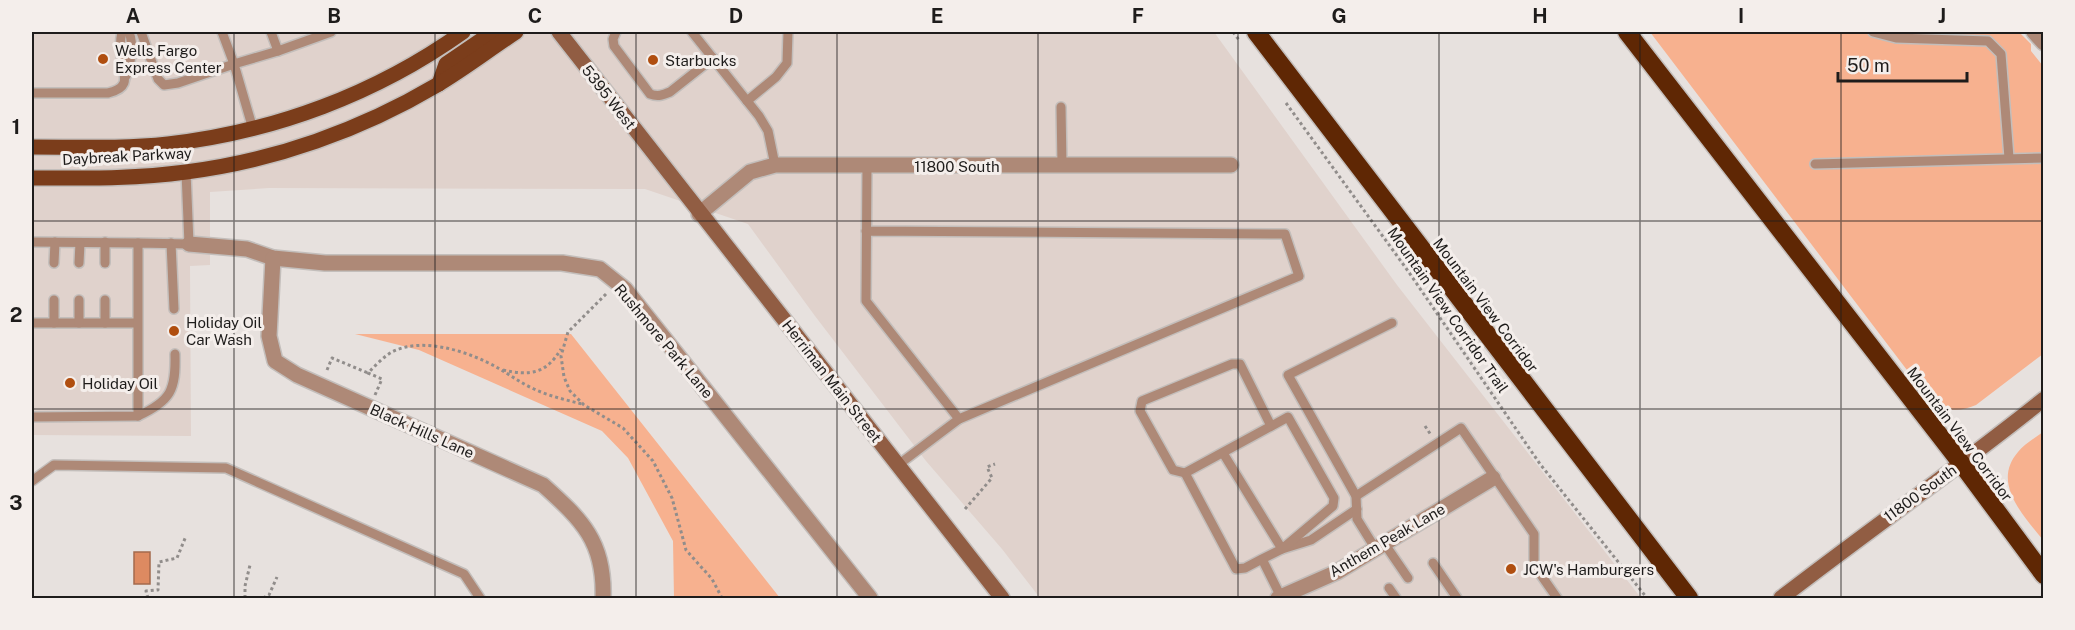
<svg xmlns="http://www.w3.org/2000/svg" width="2075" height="630" font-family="'Public Sans',sans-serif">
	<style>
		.built { fill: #e0d2cc }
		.green { fill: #f7b18f }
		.water { fill: #dd8a61; stroke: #a4694c; stroke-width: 1.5 }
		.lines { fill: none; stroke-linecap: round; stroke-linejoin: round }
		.lane-casing { stroke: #c3bebb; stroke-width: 12 }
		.street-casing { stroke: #c3bebb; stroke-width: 18 }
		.secondary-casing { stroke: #c3bebb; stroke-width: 18 }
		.primary-casing { stroke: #c3bebb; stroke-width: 18 }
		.highway-casing { stroke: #c3bebb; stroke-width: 21 }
		.path { stroke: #918d8b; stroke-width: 3; stroke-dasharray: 3 3; stroke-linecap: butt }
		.lane { stroke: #ae8977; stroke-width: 9 }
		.street { stroke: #ae8977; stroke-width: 15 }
		.secondary { stroke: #915d43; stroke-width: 15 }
		.primary { stroke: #7b3d1b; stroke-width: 15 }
		.highway { stroke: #5f2704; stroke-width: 18 }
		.grid { fill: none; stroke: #1e1c1b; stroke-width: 1.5; stroke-opacity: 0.55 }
		.poi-dot { fill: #b04e0f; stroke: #f4eeeb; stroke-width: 2 }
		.labels { text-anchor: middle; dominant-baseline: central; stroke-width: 6; stroke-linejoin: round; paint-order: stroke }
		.poi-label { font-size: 15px; fill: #1e1c1b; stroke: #f4eeeb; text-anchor: start }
		.street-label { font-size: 15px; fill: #1e1c1b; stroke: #f4eeeb }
		.neatline { fill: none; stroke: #1e1c1b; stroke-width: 2 }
		.grid-label { font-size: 20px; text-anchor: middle; font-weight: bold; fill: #1e1c1b }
	</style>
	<rect width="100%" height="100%" fill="#e7e1de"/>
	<path class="built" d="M32,32H1214L1397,285L1641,598H1040L1002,549L926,461L815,316L748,224L645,189L269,188L210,192V265L190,266L191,436L32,435Z"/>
	<g class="green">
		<path d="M1650,32H2019L2031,44V51L2043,66V354L1976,405C1958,413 1944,411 1929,399Z"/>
		<path d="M355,334H571L780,598H674L673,541L628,458L602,431L419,350Z"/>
		<path d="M2043,432V540C2024,516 1991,483 2018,452C2024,444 2035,438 2043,432Z"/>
	</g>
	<rect class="water" x="134" y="552" width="16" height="32"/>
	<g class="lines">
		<g class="lane-casing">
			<g id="lane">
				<path d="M141,32L158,79L164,85L178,83L234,64L222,32"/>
				<path d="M616,32L613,39L614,46L650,94C658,97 663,95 670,92L713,58"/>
				<path d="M692,32L759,116L768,131L775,165"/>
				<path d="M1873,32L1896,38L1988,41L2001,54L2009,158"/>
				<path d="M278,51L331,32"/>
				<path d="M126,76C131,63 134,45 129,32"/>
				<path d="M32,93H108C130,88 125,78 122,60C120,52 120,40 122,32"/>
				<path d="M747,101L776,77L787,63L788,32"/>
				<path d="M1061,107L1062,165"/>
				<path d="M253,129L234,64L278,51L271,32"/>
				<path d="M1815,164L2044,158"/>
				<path d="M866,231L1285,234L1299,276L959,419L866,301L867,166"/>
				<path d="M32,242L138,243"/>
				<path d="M105,242V263"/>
				<path d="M171,243L174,309"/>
				<path d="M54,263L55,242"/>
				<path d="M79,263L80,243"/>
				<path d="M105,300V323"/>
				<path d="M32,323H137"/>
				<path d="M54,323V300"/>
				<path d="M79,323V300"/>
				<path d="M138,416C171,401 176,390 175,354"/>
				<path d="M32,417L138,416V243L189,244L186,172"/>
				<path d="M1223,453L1282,549L1311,540L1357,509"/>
				<path d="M898,465L959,419"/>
				<path d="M1185,473L1173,470L1140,411L1142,401L1232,364H1240L1271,426"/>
				<path d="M32,481L54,465L226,468L464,574L480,598"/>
				<path d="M1356,496L1461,428L1534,534V565L1557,598"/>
				<path d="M1384,543L1408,578"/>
				<path d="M1375,548L1357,519L1356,496L1288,375L1392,323"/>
				<path d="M1262,559L1282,549L1333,506L1334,498L1288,417L1185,473L1236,569L1245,568L1262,559L1281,597"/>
				<path d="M1433,563L1457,598"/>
				<path d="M1389,588L1396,598"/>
			</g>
		</g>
		<g class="street-casing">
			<g id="street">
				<path d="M2034,32L2044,43"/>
				<path d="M699,214L750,172L775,165H1231"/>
				<path d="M189,244L247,249L273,258L325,263H562L600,269L625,289L870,598"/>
				<path d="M273,258L269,336L275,361L297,375L543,485C582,520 605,542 603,598"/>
				<path d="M1278,598L1337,572L1493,478"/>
			</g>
		</g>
		<g class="secondary-casing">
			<g id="secondary">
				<path d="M559,32L1002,598"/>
				<path d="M1781,598C1868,531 1958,468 2044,399"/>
			</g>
		</g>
		<g class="primary-casing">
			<g id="primary">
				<path d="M439,84L446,64L493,32"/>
				<path d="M32,147C77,147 123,149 168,144C274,132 376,94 463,32"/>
				<path d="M32,178C83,178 134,179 186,172C274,161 361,130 437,85C464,69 490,49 516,32"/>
			</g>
		</g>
		<g class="highway-casing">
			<g id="highway">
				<path d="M1256,32L1689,598"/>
				<path d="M1627,32L1961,463L2044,575"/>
			</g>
		</g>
		<g class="path">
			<path d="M1233,32L1239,40"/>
			<path d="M1286,103L1408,271L1540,464L1647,598"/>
			<path d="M606,294L568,332L561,356L564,377L570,391L584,405L623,428L653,461L672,498L686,550L712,579L722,598"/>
			<path d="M327,370L332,358L368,373"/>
			<path d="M503,370C530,376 546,374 561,349"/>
			<path d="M375,395L382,379L368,373C375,366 383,357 392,352C423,336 470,352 498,368C510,375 521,383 534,389C549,396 566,400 582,404"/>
			<path d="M1425,426L1431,435"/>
			<path d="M965,509L992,478L987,467L995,464"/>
			<path d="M148,598L146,591L158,590L159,562L177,558L186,536"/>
			<path d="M245,598V586L250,565"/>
			<path d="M263,598L269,595L277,577"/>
		</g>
		<use href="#lane" class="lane"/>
		<use href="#street" class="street"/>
		<use href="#secondary" class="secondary"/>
		<use href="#primary" class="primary"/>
		<use href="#highway" class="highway"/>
	</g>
	<path class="grid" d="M234,32V598M435,32V598M636,32V598M837,32V598M1038,32V598M1238,32V598M1439,32V598M1640,32V598M1841,32V598M32,221H2044M32,409H2044"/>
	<g class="poi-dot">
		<circle cx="103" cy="59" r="6"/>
		<circle cx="653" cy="60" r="6"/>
		<circle cx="174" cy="331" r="6"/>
		<circle cx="70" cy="383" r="6"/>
		<circle cx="1511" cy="569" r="6"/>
	</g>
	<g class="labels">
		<g class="poi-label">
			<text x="115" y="50">Wells Fargo<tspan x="115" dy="17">Express Center</tspan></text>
			<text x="665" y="60">Starbucks</text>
			<text x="186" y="322">Holiday Oil<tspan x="186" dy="17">Car Wash</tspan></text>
			<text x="82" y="383">Holiday Oil</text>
			<text x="1523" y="569">JCW's Hamburgers</text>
		</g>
		<g class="street-label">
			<text transform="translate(609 97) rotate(52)">5395 West</text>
			<text transform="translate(127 156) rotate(-3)">Daybreak Parkway</text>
			<text x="957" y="166">11800 South</text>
			<text transform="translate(1486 305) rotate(53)">Mountain View Corridor</text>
			<text transform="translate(1448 310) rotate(55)">Mountain View Corridor Trail</text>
			<text transform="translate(664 341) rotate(50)">Rushmore Park Lane</text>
			<text transform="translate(832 381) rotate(52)">Herriman Main Street</text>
			<text transform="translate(422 431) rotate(24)">Black Hills Lane</text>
			<text transform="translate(1960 434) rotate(53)">Mountain View Corridor</text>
			<text transform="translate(1920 493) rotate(-36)">11800 South</text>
			<text transform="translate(1387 540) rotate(-30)">Anthem Peak Lane</text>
		</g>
	</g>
	<rect width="2075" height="630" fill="none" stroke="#f4eeeb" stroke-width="66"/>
	<path d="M1838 72v9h129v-9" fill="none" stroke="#1e1c1b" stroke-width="3"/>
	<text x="1847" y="72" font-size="18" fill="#1e1c1b" stroke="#f4eeeb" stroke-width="4.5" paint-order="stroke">50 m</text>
	<rect x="33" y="33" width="2009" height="564" class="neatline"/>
	<g class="grid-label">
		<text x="133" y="23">A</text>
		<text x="334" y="23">B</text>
		<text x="535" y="23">C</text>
		<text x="736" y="23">D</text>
		<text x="937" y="23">E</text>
		<text x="1138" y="23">F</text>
		<text x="1339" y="23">G</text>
		<text x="1540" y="23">H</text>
		<text x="1741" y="23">I</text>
		<text x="1942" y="23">J</text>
		<text x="16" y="134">1</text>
		<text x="16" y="322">2</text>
		<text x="16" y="510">3</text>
	</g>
</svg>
